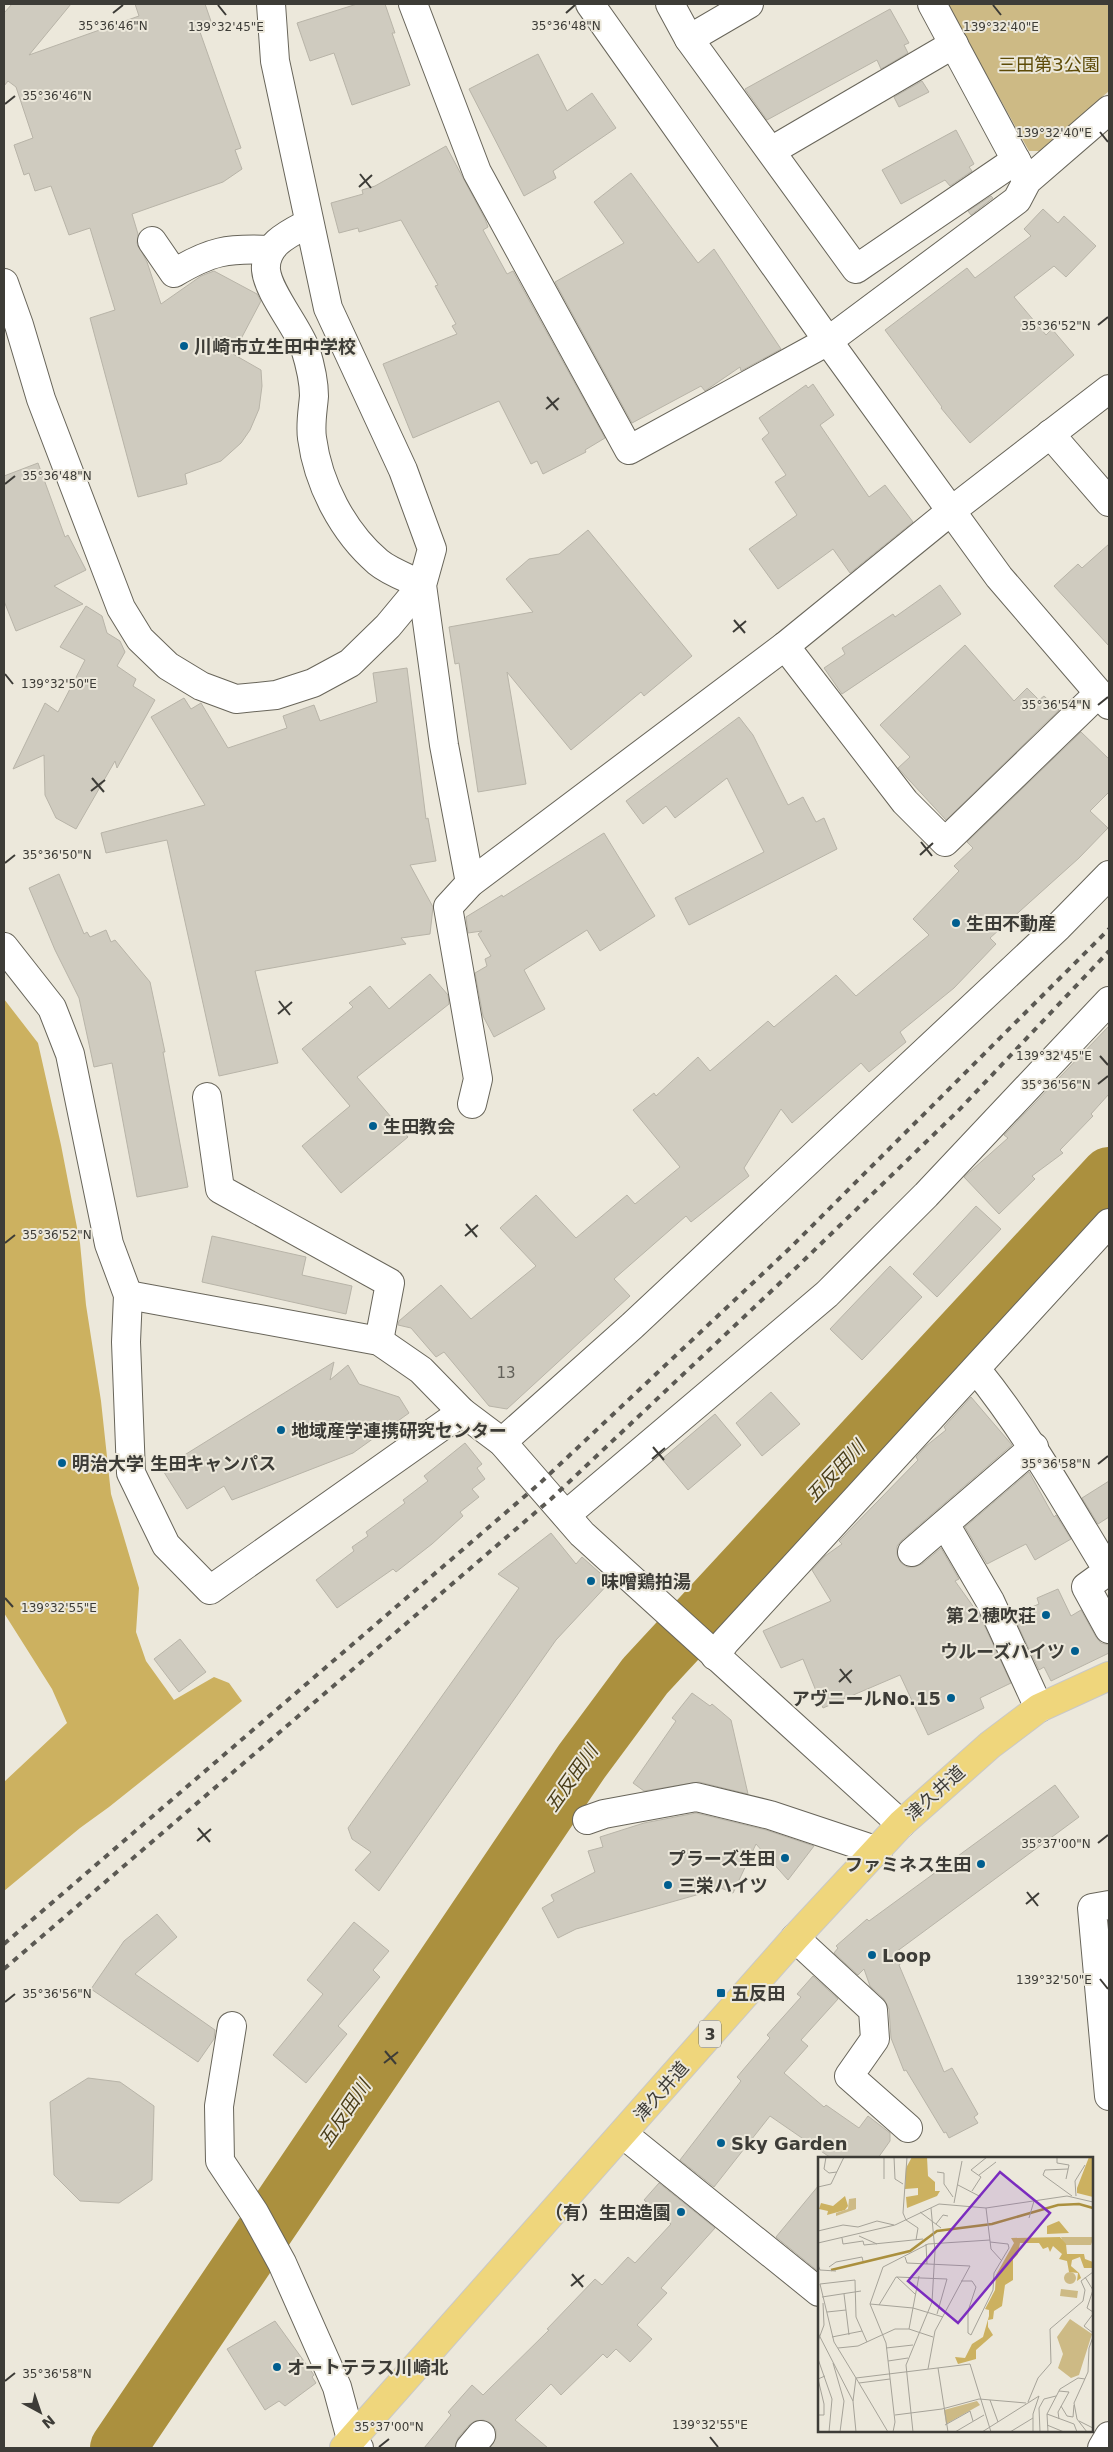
<svg xmlns="http://www.w3.org/2000/svg" width="1113" height="2452" font-family="'DejaVu Sans','Noto Sans JP',sans-serif">
	<style>
		.green { fill: #cdba85 }
		.forest { fill: #ccb160 }
		.lines { fill: none; stroke-linecap: round; stroke-linejoin: round }
		.river { stroke: #ab903e; stroke-width: 56 }
		.building { fill: #cfcbbf; stroke: #b8b4a8 }
		.minor-casing { stroke: #68655a; stroke-width: 30 }
		.major-casing { stroke: #c9c8c7; stroke-width: 30 }
		.minor { stroke: #fff; stroke-width: 28 }
		.major { stroke: #efd67c; stroke-width: 28 }
		.rail { stroke: #5b5953; stroke-width: 4; stroke-dasharray: 6 6; stroke-linecap: butt }
		.ticks { fill: none; stroke: #3d3c37; stroke-width: 2 }
		.poi-dot { fill: #005e8f; stroke: #ece8db; stroke-width: 2 }
		.labels { text-anchor: middle; dominant-baseline: central; stroke-width: 4; stroke-linejoin: round; paint-order: stroke }
		.number-label { font-size: 15px; fill: #626059 }
		.shield { fill: #ece8db; stroke: #727068; stroke-width: 1 }
		.shield-label { font-size: 16px; font-weight: bold; fill: #3d3c37 }
		.park-label { font-size: 18px; fill: #5d4b08; stroke: #ece8db }
		.poi-label { font-size: 18px; font-weight: bold; fill: #3d3c37; stroke: #ece8db; text-anchor: start }
		.street-label { font-size: 18px; fill: #3d3c37; stroke: #ece8db }
		.water-label { font-size: 19px; font-style: italic; fill: #493d19; stroke: #ece8db }
		.inset-river { fill: none; stroke: #ab903e; stroke-width: 2.5 }
		.inset-road { fill: none; stroke: #a6a399; stroke-width: 1 }
		.view { fill: #7b2cbf; fill-opacity: 0.15; stroke: #7b2cbf; stroke-width: 2.5 }
		.inset-edge { fill: none; stroke: #3d3c37; stroke-width: 2.5 }
		.ticks-label { font-size: 12px; text-anchor: middle; fill: #3d3c37; stroke: #ece8db; stroke-width: 4; stroke-linejoin: round; paint-order: stroke }
	</style>
	<rect width="100%" height="100%" fill="#ece8db"/>
	<path class="green" d="M947,4H1109V91L1041,151H1029Z"/>
	<path class="forest" d="M4,999L38,1043L61,1145L80,1243L86,1305L101,1401L111,1494L139,1588L136,1632L146,1661L174,1700L214,1677L229,1683L242,1701L109,1807L80,1828L4,1891V1782L67,1723L52,1689L4,1613Z"/>
	<g class="lines">
		<path class="river" d="M118,2448L582,1761L645,1676L1109,1175"/>
	</g>
	<g class="building">
		<path d="M12,4H71L29,55L139,16L135,4H205L213,27L200,32L241,148L235,150L242,169L223,182L132,214L138,234L137,243L147,262L161,304L201,276L214,271L257,294L261,301L233,354L261,370L262,386L259,409L250,430L241,443L221,461L185,474L187,484L138,497L90,318L115,310L90,228L69,235L51,186L35,191L29,173L24,175L14,145L33,138L16,87L8,81L4,86V13Z"/>
		<path d="M357,4H385L395,33H392L410,85L352,105L334,53L310,61L297,23Z"/>
		<path d="M890,9L909,43L904,45L908,53L881,69L877,60L767,120L745,89Z"/>
		<path d="M538,54L567,111L592,93L616,128L553,171L556,178L524,196L469,89Z"/>
		<path d="M922,81L929,92L899,107L894,97Z"/>
		<path d="M956,130L974,164L969,167L972,171L950,186L945,180L901,204L882,170Z"/>
		<path d="M446,146L485,219L488,227L483,230L507,274L513,271L605,438L585,450L586,452L543,474L537,461L531,464L499,401L413,438L383,364L457,334L452,326L456,324L435,286L438,285L401,220L359,232L358,228L339,233L331,203L363,194L362,190L375,186Z"/>
		<path d="M631,173L698,263L714,249L781,349L741,371L740,367L705,391L701,386L632,423L555,282L624,243L594,202Z"/>
		<path d="M991,196L993,198L971,215L968,211Z"/>
		<path d="M1043,209L1058,223L1064,216L1096,246L1066,277L1054,266L1014,297L1046,335L1052,329L1074,355L970,443L941,408L942,407L885,330L967,268L975,278L1031,236L1024,229Z"/>
		<path d="M813,384L834,415L820,425L869,497L885,485L913,522L850,573L833,549L778,589L749,549L797,515L775,482L786,475L762,439L769,433L759,418L806,385L808,388Z"/>
		<path d="M38,463L65,537L68,535L86,570L54,586L83,604L16,631L4,601V476Z"/>
		<path d="M588,530L692,656L644,696L641,692L571,750L507,672L526,784L478,792L459,663L455,664L449,627L533,612L506,579L529,559L559,554Z"/>
		<path d="M1109,544V646L1054,586L1078,564L1082,568Z"/>
		<path d="M940,585L961,614L842,694L824,668L845,654L842,648L893,614L895,617Z"/>
		<path d="M86,606L102,616L107,633L120,641L125,652L117,666L136,679L133,686L155,700L117,768L115,761L76,829L56,818L45,795L44,755L13,769L45,703L58,712L85,660L60,647Z"/>
		<path d="M965,645L1014,701L1027,688L1039,700L1044,696L1059,710L946,820L898,768L910,757L880,725Z"/>
		<path d="M407,668L426,819L428,818L436,861L410,865L433,907L430,934L401,938L406,944L255,971L278,1063L219,1076L167,840L106,853L101,833L205,805L151,717L184,698L191,709L201,703L228,748L287,728L283,716L314,705L320,721L377,702L373,673Z"/>
		<path d="M739,717L753,735L788,805L803,797L816,822L824,818L837,849L689,925L675,898L764,852L727,778L675,818L666,806L643,824L626,801Z"/>
		<path d="M1081,732L1109,759V792L1090,811L1108,828L1079,858L990,938L996,944L954,988L900,1032L906,1042L869,1072L861,1063L792,1123L781,1109L744,1168L749,1176L691,1222L686,1216L614,1279L630,1296L507,1409L489,1406L444,1352L436,1357L411,1328L398,1325L399,1321L441,1285L471,1319L536,1266L500,1228L536,1195L576,1238L627,1195L635,1204L680,1167L633,1110L654,1093L656,1096L698,1057L710,1071L768,1021L774,1027L836,975L856,996L929,935L913,919L959,871L954,866L973,848L967,842Z"/>
		<path d="M604,833L655,916L600,951L587,930L524,970L545,1009L494,1037L483,1016L475,973L487,966L485,959L491,956L478,934L482,931L468,933L466,917L502,895L503,897Z"/>
		<path d="M59,874L84,934L87,932L90,937L106,930L111,942L115,940L150,982L165,1052H163L188,1187L137,1197L112,1063L94,1067L79,998L55,950L29,888Z"/>
		<path d="M430,974L448,995L449,1004L357,1077L408,1137L341,1193L302,1146L350,1106L302,1049L353,1007L349,1003L370,986L389,1009Z"/>
		<path d="M1109,1026V1094L1091,1114L1093,1116L1060,1150L1063,1153L1032,1176L1035,1179L999,1214L964,1177L1008,1138L1004,1135Z"/>
		<path d="M976,1206L1001,1229L937,1297L913,1274Z"/>
		<path d="M212,1236L306,1257L302,1275L352,1286L346,1314L202,1282Z"/>
		<path d="M890,1266L922,1297L862,1360L830,1329Z"/>
		<path d="M334,1362L330,1380L348,1365L359,1384L399,1397L409,1413L353,1453L232,1500L224,1486L187,1509L162,1469Z"/>
		<path d="M771,1392L800,1424L762,1456L736,1423Z"/>
		<path d="M971,1397L1012,1445L902,1540L897,1546V1554L901,1563L907,1567H914L922,1564L941,1548L959,1579L955,1581L980,1616L1011,1683L980,1698L984,1708L928,1735L900,1675L823,1708L803,1659L781,1668L763,1631L831,1601L812,1570L825,1556L842,1544L839,1541L918,1460L916,1457L926,1446L946,1430L944,1427Z"/>
		<path d="M715,1414L741,1445L688,1490L662,1459Z"/>
		<path d="M465,1443L482,1464L477,1468L485,1479L472,1489L479,1497L460,1512L463,1516L432,1544L396,1572L393,1569L337,1608L316,1580L354,1551L352,1547L368,1536L366,1532L405,1503L403,1500L428,1481L424,1476Z"/>
		<path d="M1029,1472L1054,1517L1056,1515L1071,1539L1035,1560L1026,1544L987,1564L965,1527Z"/>
		<path d="M1109,1481V1517L1098,1524L1082,1498Z"/>
		<path d="M551,1533L576,1564L582,1557L610,1582L556,1640L379,1891L355,1870L371,1852L352,1839L348,1828L519,1588L498,1574Z"/>
		<path d="M1058,1589L1071,1616L1081,1610L1096,1637L1101,1643L1109,1645V1653L1051,1681L1044,1667L1039,1670L1013,1615L1039,1604L1037,1598Z"/>
		<path d="M180,1639L206,1672L179,1692L154,1659Z"/>
		<path d="M692,1693L710,1706L712,1704L731,1720L748,1794L699,1782L644,1791L633,1783L676,1721L672,1718Z"/>
		<path d="M1055,1785L1079,1817L896,1952L904,1961L899,1965L944,2072L952,2068L978,2114L974,2117L978,2123L949,2138L946,2132L944,2133L906,2070L904,2071L891,2038L889,2009L884,1999L870,1986L864,1969L858,1975L834,1953L838,1948L836,1946L867,1919L869,1921Z"/>
		<path d="M696,1813L766,1830L814,1846L788,1880L756,1844L733,1893L721,1888L576,1929L558,1938L542,1908L554,1901L551,1895L595,1872L588,1851L603,1847L600,1837L644,1823Z"/>
		<path d="M157,1914L177,1937L135,1974L215,2030L214,2039L198,2062L91,1989L124,1941Z"/>
		<path d="M354,1922L389,1951L373,1970L380,1977L338,2026L347,2034L306,2083L273,2055L323,1994L307,1980Z"/>
		<path d="M813,1976L838,1999L801,2040L808,2046L784,2073L824,2107L826,2105L859,2128L868,2116L890,2133V2141L878,2158H831L770,2116L714,2187L680,2160L741,2081L737,2077L770,2038L767,2035L801,1997L797,1994Z"/>
		<path d="M88,2078L120,2082L154,2106L152,2180L119,2203L80,2201L54,2175L50,2102Z"/>
		<path d="M659,2183L715,2228L661,2288L667,2293L637,2325L652,2339L630,2362L616,2349L607,2358L603,2354L561,2395L551,2384L515,2420L548,2448H490L496,2438V2430L491,2423L483,2420L475,2421L469,2425L458,2438L455,2448H424L451,2415L448,2412L472,2385L483,2395L549,2330L547,2329L595,2279L602,2285L628,2257L635,2263L671,2224L644,2200Z"/>
		<path d="M819,2185V2272L776,2237Z"/>
		<path d="M275,2321L314,2375L312,2377L316,2383L285,2406L279,2401L265,2410L227,2349Z"/>
	</g>
	<g class="lines">
		<g class="minor-casing">
			<g id="minor">
				<path d="M271,4L275,61L328,308L403,470L432,549L422,585L444,745L470,883"/>
				<path d="M413,4L477,172L629,450L828,341L1017,200L1027,181L1109,110"/>
				<path d="M590,4L828,341L999,577L1109,705"/>
				<path d="M670,4L689,39L856,269L1016,160"/>
				<path d="M932,4L1025,177"/>
				<path d="M689,39L749,4"/>
				<path d="M771,151L954,44"/>
				<path d="M309,223C290,233 264,244 266,270C268,292 296,325 305,348C309,361 314,382 314,396C313,409 310,424 312,438C318,484 343,532 378,562C390,572 408,578 422,585"/>
				<path d="M152,241L174,273C211,251 227,248 270,250"/>
				<path d="M4,283L19,325L41,399L121,608L140,639L168,666L201,686L236,699L276,695L313,683L350,663L388,626L422,585"/>
				<path d="M1050,434L1109,502"/>
				<path d="M785,646L905,802L945,842L1098,694"/>
				<path d="M4,947L52,1008L70,1054L109,1244L128,1295L126,1342L131,1473L166,1545L210,1590L462,1412"/>
				<path d="M207,1097L220,1189L390,1283L379,1341"/>
				<path d="M472,1104L478,1079L448,907L470,883L785,646L951,511L1109,389"/>
				<path d="M128,1295L379,1341L421,1370L462,1412L502,1442L582,1534L901,1824"/>
				<path d="M976,1369C1027,1432 1066,1502 1108,1571L1086,1587L1109,1629"/>
				<path d="M502,1442L632,1326L1058,927L1109,875"/>
				<path d="M566,1515L827,1294L926,1195L1109,1001"/>
				<path d="M945,1524L990,1601L1039,1708"/>
				<path d="M912,1552L1034,1447"/>
				<path d="M715,1656L725,1642L1109,1223"/>
				<path d="M587,1820L604,1814L696,1797L770,1815L878,1851"/>
				<path d="M1109,1905L1092,1908L1109,2096"/>
				<path d="M795,1938L873,2010L875,2039L849,2076L908,2128"/>
				<path d="M232,2026L219,2106L220,2161L254,2212L282,2263L337,2387L351,2439L359,2448"/>
				<path d="M623,2134L819,2292"/>
				<path d="M470,2448L481,2435"/>
				<path d="M1102,2448L1109,2436"/>
			</g>
		</g>
		<g class="major-casing">
			<path id="major" d="M344,2448L795,1938L901,1824L990,1745L1039,1708L1109,1676"/>
		</g>
		<use href="#minor" class="minor"/>
		<use href="#major" class="major"/>
		<g class="rail">
			<path d="M4,1944L539,1484L790,1248L1109,929"/>
			<path d="M4,1969L551,1499L799,1265L959,1110L1109,951"/>
		</g>
	</g>
	<path class="ticks" d="M218,5L226,15M993,5L1001,15M113,13L123,5M566,13L575,5M5,104L15,96M1100,132L1108,142M360,174L371,188M359,187L372,175M1098,325L1108,317M547,397L558,410M546,409L559,398M5,484L15,476M734,620L745,633M733,632L746,621M5,674L13,684M1098,705L1108,697M92,778L104,792M91,791L105,780M921,842L932,856M920,855L933,843M5,863L15,855M279,1001L290,1015M278,1014L292,1002M1100,1056L1108,1065M1098,1084L1108,1076M466,1224L477,1237M465,1236L478,1225M5,1243L15,1235M653,1447L664,1460M652,1459L665,1448M1098,1464L1108,1456M5,1598L13,1607M840,1669L851,1683M839,1682L852,1670M198,1828L210,1842M197,1841L211,1829M1098,1843L1108,1835M1027,1892L1038,1906M1026,1904L1039,1893M1100,1979L1108,1989M5,2002L15,1994M385,2051L396,2064M384,2063L398,2052M572,2274L583,2287M571,2286L584,2275M5,2381L15,2373M710,2437L718,2447M379,2447L389,2439"/>
	<g class="poi-dot">
		<circle cx="184" cy="346" r="5"/>
		<circle cx="956" cy="923" r="5"/>
		<circle cx="373" cy="1126" r="5"/>
		<circle cx="281" cy="1430" r="5"/>
		<circle cx="62" cy="1463" r="5"/>
		<circle cx="591" cy="1581" r="5"/>
		<circle cx="1046" cy="1615" r="5"/>
		<circle cx="1075" cy="1651" r="5"/>
		<circle cx="951" cy="1698" r="5"/>
		<circle cx="785" cy="1858" r="5"/>
		<circle cx="981" cy="1864" r="5"/>
		<circle cx="668" cy="1885" r="5"/>
		<circle cx="872" cy="1955" r="5"/>
		<rect x="716" y="1988" width="10" height="10" rx="2.5"/>
		<circle cx="721" cy="2143" r="5"/>
		<circle cx="681" cy="2212" r="5"/>
		<circle cx="277" cy="2367" r="5"/>
	</g>
	<g class="labels">
		<g class="number-label">
			<text x="506" y="1373">13</text>
		</g>
		<rect class="shield" x="699" y="2020.5" width="22" height="27" rx="4"/>
		<g class="shield-label">
			<text x="710" y="2034">3</text>
		</g>
		<g class="park-label">
			<text x="1049" y="64">三田第3公園</text>
		</g>
		<g class="poi-label">
			<text x="194" y="346">川崎市立生田中学校</text>
			<text x="966" y="923">生田不動産</text>
			<text x="383" y="1126">生田教会</text>
			<text x="291" y="1430">地域産学連携研究センター</text>
			<text x="72" y="1463">明治大学 生田キャンパス</text>
			<text x="601" y="1581">味噌鶏拍湯</text>
			<text x="1036" y="1615" text-anchor="end">第２穂吹荘</text>
			<text x="1065" y="1651" text-anchor="end">ウルーズハイツ</text>
			<text x="941" y="1698" text-anchor="end">アヴニールNo.15</text>
			<text x="775" y="1858" text-anchor="end">プラーズ生田</text>
			<text x="971" y="1864" text-anchor="end">ファミネス生田</text>
			<text x="678" y="1885">三栄ハイツ</text>
			<text x="882" y="1955">Loop</text>
			<text x="731" y="1993">五反田</text>
			<text x="731" y="2143">Sky Garden</text>
			<text x="671" y="2212" text-anchor="end">（有）生田造園</text>
			<text x="287" y="2367">オートテラス川崎北</text>
		</g>
		<g class="street-label">
			<text transform="translate(935 1793) rotate(-42)">津久井道</text>
			<text transform="translate(661 2091) rotate(-49)">津久井道</text>
		</g>
		<g class="water-label">
			<text transform="translate(835 1471) rotate(-47)">五反田川</text>
			<text transform="translate(571 1778) rotate(-55)">五反田川</text>
			<text transform="translate(344 2113) rotate(-56)">五反田川</text>
		</g>
	</g>
	<g transform="translate(818 2157)">
		<rect width="275" height="275" fill="#ece8db"/>
		<path d="M38,41V52L18,59V56L30,52L31,42ZM243,80H275V82L273,88H246ZM246 121a6 6 0 1 1 12 0a6 6 0 1 1-12 0ZM243,132L260,134L259,141L242,139ZM252,162L274,177L261,218L253,221L240,211L245,197L239,180ZM159,244L162,248L128,267L126,253Z" fill="#cdba85"/>
		<path d="M94,0H109L110,19L117,25V34H122L119,39L89,51L88,40L100,38V31L87,32L88,11ZM271,0H275V40L259,36V31ZM27,39L30,49L27,53L9,58L10,54L1,52L3,46L15,49ZM241,64L251,76L229,77V69ZM242,80L248,87L249,97H266L267,102L275,105V111H266L262,100L254,103L253,109L261,116L263,121L259,124L260,116L251,115L249,104L241,102L244,97L235,89L232,95L230,90L225,92L221,86H202L200,97L195,102V123L187,128L184,149L176,154L175,162L170,163V170L175,178L158,193V202L140,207L137,200L147,201L154,187L165,180L171,159V153L167,152L177,133L178,118L196,86L193,81Z" fill="#ccb160"/>
		<path class="inset-river" d="M13,113L92,94L119,74L174,67L240,48L261,47L275,51"/>
		<path class="inset-road" d="M8,0L6,12L11,16L19,15M76,0L77,22L85,27M89,0L85,56L88,63L100,71L98,83M239,0V6L251,8L248,22M250,12L227,13L225,18L254,39M119,15L126,16V27L135,40M161,18L178,5M66,22V0M140,28L163,40M0,30L13,27L26,0M154,34L163,20L153,13L169,0M258,39L257,24L267,8M136,46L144,4M168,51L173,92L183,103M102,55L123,71M211,61L216,44M118,67L125,58L130,59M0,74L25,68L40,70L59,64L76,68M41,79L59,87M24,81L25,87L45,84L46,88L105,82M0,86L77,68L121,47L168,51L249,39L275,45M108,87L109,107M87,100L89,106L152,109L117,174L110,212M0,108L2,113L18,114M11,110L18,105L44,100L45,104M78,120L129,122L119,157M79,120L97,137M267,120L275,133L269,151L275,155M143,124H154L158,130L150,154V176L153,178L175,133L176,116L191,91L190,87L172,85M26,137L31,178M4,140L43,134M52,147L95,151L125,160M61,148L78,120M9,155L28,153M275,157L266,169L275,176M91,172L101,119M0,176L35,244L38,275M14,180L44,174M0,184L6,168L5,146M20,191L40,189L77,172H91L115,180M68,191L95,188M0,202L14,242L11,275M70,204L90,201M15,206L26,244L22,275M120,211L130,275M41,226L72,222M172,243L180,265M35,244L38,221L16,185L2,127L37,123L38,160L49,185M210,245L220,221L233,206L232,172L265,144L267,133L263,124L275,115M243,249L249,259L255,260L256,248M229,257L256,267L259,275M0,258H6V247L0,222L7,219M77,258L124,252L161,242L208,246M241,262L240,255L251,235L241,234M261,264L275,271M127,268L152,254L155,264M229,268L246,275M70,275L38,221L152,207L173,275M75,275L77,265L68,186L52,147L65,110L110,87L172,83M95,275L88,208L114,145L117,94L113,51M137,275L166,258M164,275L221,239M192,275L215,261M215,275V257L221,239M222,275L221,251L226,242L238,239M230,275L229,257L242,232L260,221L267,222M269,275L259,262L256,246L270,215L271,191L275,180"/>
		<path class="view" d="M182,15L232,56L140,166L90,124Z"/>
		<rect width="275" height="275" class="inset-edge"/>
	</g>
	<g class="ticks-label">
		<text x="113" y="30">35°36'46"N</text>
		<text x="566" y="30">35°36'48"N</text>
		<text x="226" y="31">139°32'45"E</text>
		<text x="1001" y="31">139°32'40"E</text>
		<text x="57" y="100">35°36'46"N</text>
		<text x="1054" y="137">139°32'40"E</text>
		<text x="1056" y="330">35°36'52"N</text>
		<text x="57" y="480">35°36'48"N</text>
		<text x="59" y="688">139°32'50"E</text>
		<text x="1056" y="709">35°36'54"N</text>
		<text x="57" y="859">35°36'50"N</text>
		<text x="1054" y="1060">139°32'45"E</text>
		<text x="1056" y="1089">35°36'56"N</text>
		<text x="57" y="1239">35°36'52"N</text>
		<text x="1056" y="1468">35°36'58"N</text>
		<text x="59" y="1612">139°32'55"E</text>
		<text x="1056" y="1848">35°37'00"N</text>
		<text x="1054" y="1984">139°32'50"E</text>
		<text x="57" y="1998">35°36'56"N</text>
		<text x="57" y="2378">35°36'58"N</text>
		<text x="710" y="2429">139°32'55"E</text>
		<text x="389" y="2431">35°37'00"N</text>
	</g>
	<rect width="1113" height="2452" fill="none" stroke="#3d3c37" stroke-width="10"/>
	<g transform="translate(40 2412) rotate(140)" stroke="#ece8db" stroke-width="4" paint-order="stroke">
	<path d="M0-4L9 19L0 12L-9 19Z" fill="#3d3c37"/>
	<text y="-8" font-size="14" font-weight="bold" text-anchor="middle" fill="#3d3c37">N</text>
	</g>
</svg>
